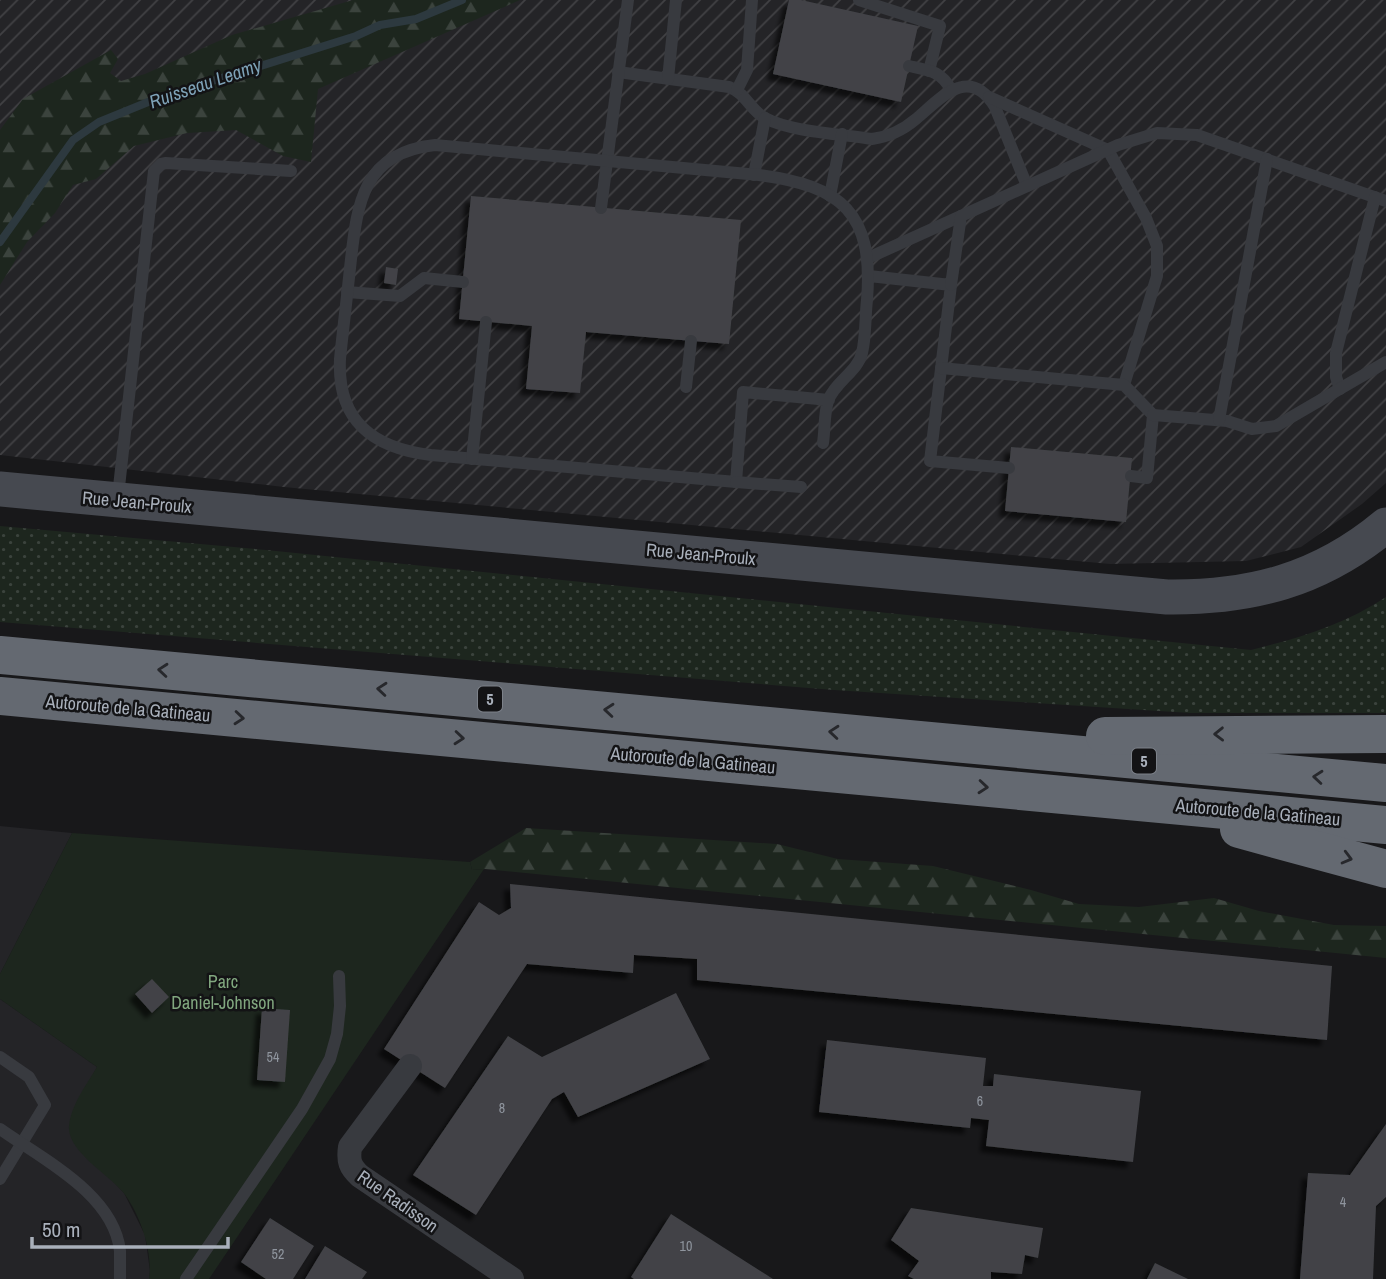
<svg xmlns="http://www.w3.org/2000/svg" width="1386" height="1279" font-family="'Archivo Narrow',sans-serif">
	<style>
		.built { fill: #242427 }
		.industrial { fill: url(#industrial-furrows) }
		.grass { fill: url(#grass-dots) }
		.forest { fill: url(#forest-firs) }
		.park { fill: #1d261e }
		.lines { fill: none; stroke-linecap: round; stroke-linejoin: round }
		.stream { stroke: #2d393f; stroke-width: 8 }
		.building { fill: #424347; filter: url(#shadow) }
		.lane { stroke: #383a3f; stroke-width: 12 }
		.street { stroke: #383a3f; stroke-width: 24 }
		.secondary { stroke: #464950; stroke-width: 35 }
		.highway { stroke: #646971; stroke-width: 38 }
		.oneway { stroke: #27282c }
		.labels { text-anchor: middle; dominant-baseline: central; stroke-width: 5; stroke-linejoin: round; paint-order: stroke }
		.number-label { font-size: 14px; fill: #8f959e }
		.shield { fill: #131315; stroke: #7c8189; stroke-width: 2 }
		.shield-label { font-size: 16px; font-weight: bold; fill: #a9b0bb }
		.street-label { font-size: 18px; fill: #a9b0bb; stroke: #131315 }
		.park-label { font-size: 18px; fill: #81a77f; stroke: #131315 }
		.water-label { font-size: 19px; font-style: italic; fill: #7ea2b7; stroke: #131315 }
	</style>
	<defs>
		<pattern id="industrial-furrows" width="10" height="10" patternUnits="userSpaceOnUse" patternTransform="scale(1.75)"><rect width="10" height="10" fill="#242427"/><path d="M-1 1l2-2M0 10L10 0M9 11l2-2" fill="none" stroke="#414144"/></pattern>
		<pattern id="grass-dots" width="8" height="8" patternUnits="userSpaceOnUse" patternTransform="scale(1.75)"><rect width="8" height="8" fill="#1d261e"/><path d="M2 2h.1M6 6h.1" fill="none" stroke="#3b433d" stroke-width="1.8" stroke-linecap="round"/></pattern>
		<pattern id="forest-firs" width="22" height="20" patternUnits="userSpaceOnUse" patternTransform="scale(1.75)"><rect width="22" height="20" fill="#1d261e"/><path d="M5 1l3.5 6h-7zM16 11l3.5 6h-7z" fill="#3b433d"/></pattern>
		<filter id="shadow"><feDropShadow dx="-6" dy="6" stdDeviation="2" flood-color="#0009"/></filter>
	</defs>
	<rect width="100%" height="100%" fill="#18181a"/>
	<g class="built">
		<path d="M0,826L72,833L0,974Z"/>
		<path d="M0,999L97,1067L73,1112L105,1173L124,1193L145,1235L150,1271L149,1279H0Z"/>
	</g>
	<path class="industrial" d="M0,0H1386V483L1362,504L1301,547L1246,561L1110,564L284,487L0,455Z"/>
	<path class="grass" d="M0,526L266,550L1251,650C1299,638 1344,625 1386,597V713H1190L834,690L0,622Z"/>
	<g class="forest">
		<path d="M353,0H520L318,89L311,162L283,156L236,130L187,133L134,146L96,179L73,185L55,213L27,242L0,285V130L23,99L111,50L118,59L110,73L121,81L145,74L232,35Z"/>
		<path d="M526,828L777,844L838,859L933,866L1031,890L1079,904L1139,907L1214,898L1259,911L1334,925L1386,926V958L485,869L472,870L470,862Z"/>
	</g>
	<path class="park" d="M72,833L470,862L472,870L484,869L209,1279H149C153,1251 140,1214 123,1192C108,1174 67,1151 69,1126C71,1105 87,1084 97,1067L0,999V974Z"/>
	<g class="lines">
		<path class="stream" d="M0,242L73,140L99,122L158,98L356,36L380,25L416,19L462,0"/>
	</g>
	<g class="building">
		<path d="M789,0H801L918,26L901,102L773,74Z"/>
		<path d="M471,196L741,220L729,344L586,332L580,393L526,389L532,326L459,319Z"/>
		<path d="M386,267L398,269L396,285L384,283Z"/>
		<path d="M1011,447L1132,458L1126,522L1005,511Z"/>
		<path d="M510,884L1332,966L1327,1040L697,980V959L634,955L633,973L527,964L445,1088L384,1049L479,902L499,915L511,908Z"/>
		<path d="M152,979L169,997L152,1013L135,994Z"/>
		<path d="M676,993L710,1059L578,1117L564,1092L552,1099L476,1215L413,1175L508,1036L542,1057Z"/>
		<path d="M262,1008L290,1010L285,1082L257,1080Z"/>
		<path d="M827,1040L986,1058L983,1086H993L994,1074L1141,1091L1133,1162L986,1146L989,1120L971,1118L970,1128L819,1112Z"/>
		<path d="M1386,1124V1197L1376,1206L1373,1279H1300L1308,1173L1350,1175Z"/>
		<path d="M911,1208L1043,1228L1038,1258L1025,1255L1022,1274L991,1272V1279H914L908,1276L919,1261L891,1240Z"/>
		<path d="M671,1214L773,1279H634L631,1277Z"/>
		<path d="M270,1218L314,1246L293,1279H266L241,1262Z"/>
		<path d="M325,1246L367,1272L362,1279H305Z"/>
		<path d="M1155,1263L1188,1279H1147Z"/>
	</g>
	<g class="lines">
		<g class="lane">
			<path d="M859,0L940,26L929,71"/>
			<path d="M909,66C928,70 942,71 951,90"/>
			<path d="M618,72L729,87C746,93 750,110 765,118C791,132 842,134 872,139C888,137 903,130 916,119C940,99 969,64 995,107L1027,186"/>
			<path d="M668,79L676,0"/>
			<path d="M737,90L747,70L752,0"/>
			<path d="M989,97L1108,150L1146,218L1157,246V276L1124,385"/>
			<path d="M754,175L765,118"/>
			<path d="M830,196L842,134"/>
			<path d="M601,208L628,0"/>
			<path d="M868,258L961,216"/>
			<path d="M869,276L951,285L930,461L1009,468"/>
			<path d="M951,285L961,216L1118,145L1157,133L1197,135L1386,201"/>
			<path d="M347,292L400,296L424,278L463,282"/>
			<path d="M941,368L1124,385L1153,415L1147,478L1131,476"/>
			<path d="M686,387L691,341"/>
			<path d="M1340,389L1336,377V353L1375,197"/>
			<path d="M1153,415L1227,421L1252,429L1276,426L1386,362"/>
			<path d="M1219,420L1267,159"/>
			<path d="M823,443C825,430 824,413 828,401C834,383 858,371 862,353C866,337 865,317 867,300C874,213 842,186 759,175L435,145C360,153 357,207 350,268C347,298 343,329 340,359C337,422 374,448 431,455L736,482L743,392L829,400"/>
			<path d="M472,459L486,322"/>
			<path d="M736,482L801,487"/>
			<path d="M118,496L154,171L161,164L166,163L291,171"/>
			<path d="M0,1057L29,1077L45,1105L0,1179"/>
			<path d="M0,1129C42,1159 114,1194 120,1251C120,1260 120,1270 120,1279"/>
			<path d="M186,1279L302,1109L330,1059L337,1034L340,1006L339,976"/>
		</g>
		<path class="street" d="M410,1066L350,1147C348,1161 350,1167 360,1176L512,1279"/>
		<path class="secondary" d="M0,489L1167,597C1251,598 1320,580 1386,525"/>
		<g class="highway">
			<path d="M0,655L1386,783"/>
			<path d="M0,696L1386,825"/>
			<path d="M1105,736L1386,734"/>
			<path d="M1239,829L1386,869"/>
		</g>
	</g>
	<defs><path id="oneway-chevron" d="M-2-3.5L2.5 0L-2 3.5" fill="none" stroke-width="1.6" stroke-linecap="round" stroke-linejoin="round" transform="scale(1.75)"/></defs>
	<g class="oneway">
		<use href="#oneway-chevron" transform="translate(163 670) rotate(-175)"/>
		<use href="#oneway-chevron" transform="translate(382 689) rotate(-175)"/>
		<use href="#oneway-chevron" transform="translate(609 710) rotate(-175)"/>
		<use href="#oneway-chevron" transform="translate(239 718) rotate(5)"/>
		<use href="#oneway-chevron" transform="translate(834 732) rotate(-175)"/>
		<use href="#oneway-chevron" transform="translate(1219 734) rotate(179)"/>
		<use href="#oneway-chevron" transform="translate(459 738) rotate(5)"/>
		<use href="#oneway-chevron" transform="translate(1318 777) rotate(-175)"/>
		<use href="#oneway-chevron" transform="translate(983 787) rotate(5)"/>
		<use href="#oneway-chevron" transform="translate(1347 858) rotate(15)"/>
	</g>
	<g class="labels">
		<g class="number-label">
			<text x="273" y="1057">54</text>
			<text x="980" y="1101">6</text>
			<text x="502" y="1108">8</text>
			<text x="1343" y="1202">4</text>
			<text x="686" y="1246">10</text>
			<text x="278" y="1254">52</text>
		</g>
		<g class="shield">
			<rect x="478" y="686.5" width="24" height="25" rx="5"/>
			<rect x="1132" y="748.5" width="24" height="25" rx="5"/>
		</g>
		<g class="shield-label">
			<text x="490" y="699">5</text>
			<text x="1144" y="761">5</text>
		</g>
		<g class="street-label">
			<text transform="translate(137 502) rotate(5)">Rue Jean-Proulx</text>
			<text transform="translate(701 554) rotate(5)">Rue Jean-Proulx</text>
			<text transform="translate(128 708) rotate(5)">Autoroute de la Gatineau</text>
			<text transform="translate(693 760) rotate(5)">Autoroute de la Gatineau</text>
			<text transform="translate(1258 812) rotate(5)">Autoroute de la Gatineau</text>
			<text transform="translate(398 1201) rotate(35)">Rue Radisson</text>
		</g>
		<g class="park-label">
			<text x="223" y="981">Parc<tspan x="223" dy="21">Daniel-Johnson</tspan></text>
		</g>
		<g class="water-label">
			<text transform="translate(205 83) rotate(-19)">Ruisseau Leamy</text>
		</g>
	</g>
	<path d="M32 1237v10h196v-10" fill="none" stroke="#a9b0bb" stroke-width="3.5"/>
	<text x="42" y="1237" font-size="21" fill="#a9b0bb" stroke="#131315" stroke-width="5" paint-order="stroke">50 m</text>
</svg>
